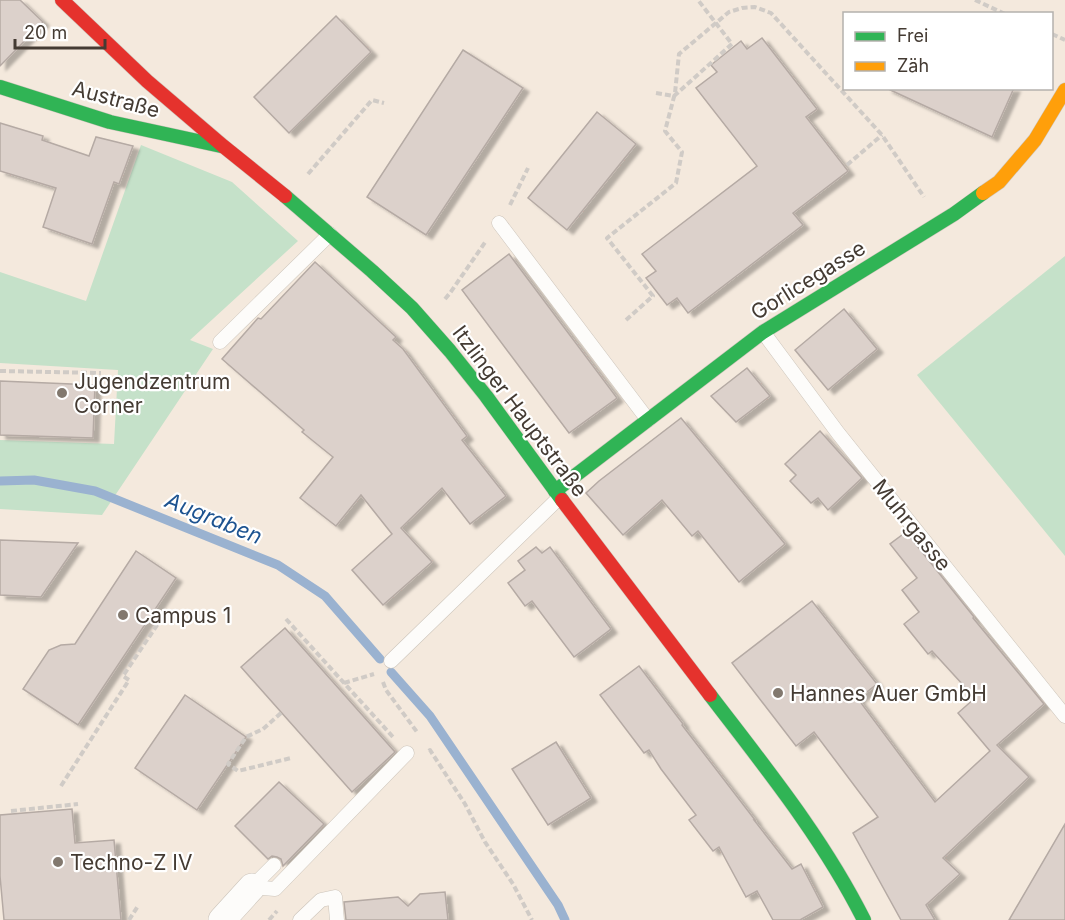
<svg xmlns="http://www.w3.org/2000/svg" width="1065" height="920" font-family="Inter,sans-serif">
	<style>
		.green { fill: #c5e1c9 }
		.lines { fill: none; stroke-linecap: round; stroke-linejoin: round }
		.stream { stroke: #9ab2d0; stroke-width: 9 }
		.building { fill: #dcd1cb; stroke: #b5aaa4; stroke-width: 1.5; filter: url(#shadow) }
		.lane-casing { stroke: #ccc4ba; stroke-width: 15 }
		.street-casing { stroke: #ccc4ba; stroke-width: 28 }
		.fast-casing { stroke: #ccc4ba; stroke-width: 15 }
		.slow-casing { stroke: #ccc4ba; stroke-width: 15 }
		.jam-casing { stroke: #ccc4ba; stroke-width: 15 }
		.path { stroke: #d0cbc6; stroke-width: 4; stroke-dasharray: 6 3; stroke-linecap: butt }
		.lane { stroke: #fdfcfa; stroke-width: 14 }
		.street { stroke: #fdfcfa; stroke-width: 27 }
		.fast { stroke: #30b455; stroke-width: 14 }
		.slow { stroke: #ff9f0a; stroke-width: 14 }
		.jam { stroke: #e5322d; stroke-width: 14 }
		.poi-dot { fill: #82786e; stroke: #fff; stroke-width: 2 }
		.labels { text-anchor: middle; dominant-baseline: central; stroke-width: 4.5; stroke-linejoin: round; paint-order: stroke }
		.street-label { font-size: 21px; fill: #443b33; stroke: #fff }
		.poi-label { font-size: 21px; fill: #443b33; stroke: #fff; text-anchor: start }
		.water-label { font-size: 22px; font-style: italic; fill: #1d5390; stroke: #fff }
	</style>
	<defs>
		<filter id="shadow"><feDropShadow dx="6" dy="4" stdDeviation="1.5" flood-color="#0004"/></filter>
	</defs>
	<rect width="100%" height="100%" fill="#f4e9dd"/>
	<g class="green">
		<path d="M141,145L232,182L298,241L190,340L213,349L102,515L0,509V440L114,444L118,370L0,363V272L86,301Z"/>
		<path d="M1065,256V556L917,375Z"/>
	</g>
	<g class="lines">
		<g class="stream">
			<path d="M0,481L34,480L95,491L278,565L325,596L380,659"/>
			<path d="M391,672L430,716L558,905L565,920"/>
		</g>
	</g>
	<g class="building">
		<path d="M0,0H20L43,22L0,66Z"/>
		<path d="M336,16L371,52L289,133L254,97Z"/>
		<path d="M762,38L817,109L806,117L848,171L793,213L803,225L688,313L677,298L667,305L646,278L656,271L642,254L757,166L696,88L717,72L711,65L741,41L747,49Z"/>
		<path d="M463,50L523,88L426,235L367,197Z"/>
		<path d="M886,88H1014L992,137Z"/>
		<path d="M597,112L636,144L567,230L528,198Z"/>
		<path d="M0,123L43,136L42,140L89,156L96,137L133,146L119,184L114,182L92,244L43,227L56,188L0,171Z"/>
		<path d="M509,254L617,398L569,433L462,290Z"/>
		<path d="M315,262L396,337L393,340L403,349L467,436L462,440L506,496L470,524L442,488L401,528L432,562L383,605L352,570L392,534L361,495L336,526L300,498L333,457L302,432L304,430L222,359L258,318L261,319Z"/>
		<path d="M844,309L877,349L828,390L795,350Z"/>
		<path d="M747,368L770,396L736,422L711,396Z"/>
		<path d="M0,381L95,385L93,438L0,435Z"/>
		<path d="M681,418L785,544L739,582L698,531L692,536L662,500L623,535L586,493L599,481Z"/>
		<path d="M820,431L862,478L828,510L818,498L811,503L790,481L796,475L785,464Z"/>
		<path d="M906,532L974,617L973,618L1044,704L997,745L1029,777L943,858L960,874L926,905L935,920H901L853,833L878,817L814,732L796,746L732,663L812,601L877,684L858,699L935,802L990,751L958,713L975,698L932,651L928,654L904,624L919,612L902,590L917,578L890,544Z"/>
		<path d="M0,540L78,543L41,597L0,595Z"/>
		<path d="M536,547L542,553L550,547L611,629L574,657L532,601L525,606L508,583L525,570L518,561Z"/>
		<path d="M136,551L176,578L78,725L23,689L49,650L61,645L75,644Z"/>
		<path d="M285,628L395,752L352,792L241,667Z"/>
		<path d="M639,666L683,724L682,725L755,820H754L792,869L801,864L823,907L800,920H773L757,891L746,897L719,847L713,851L689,820L696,815L661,769L649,750L644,753L600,695Z"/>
		<path d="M185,695L246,737L197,810L135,768Z"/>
		<path d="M556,742L591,798L548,825L512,769Z"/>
		<path d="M279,782L324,824L283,866L281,859L277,857L272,856L268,859L235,826Z"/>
		<path d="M72,809L75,843L114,840L121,920H4L0,876V815Z"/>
		<path d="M1065,824V920H1009Z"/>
		<path d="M445,892L448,920H346L344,902L398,897L408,906L420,894Z"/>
	</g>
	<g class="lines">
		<g class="lane-casing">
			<g id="lane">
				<path d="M499,223L648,420"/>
				<path d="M763,332L838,433L1065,716"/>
				<path d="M220,342L330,234"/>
				<path d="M391,661L560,497"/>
				<path d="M252,887L275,889L407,753"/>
				<path d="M252,887L274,865"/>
				<path d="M300,920L321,900L335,897L337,920"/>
			</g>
		</g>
		<g class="street-casing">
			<path id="street" d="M222,920L252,887"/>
		</g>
		<g class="fast-casing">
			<g id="fast">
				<path d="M0,87L110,122L221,146"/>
				<path d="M285,196L372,271L412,308L450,351L486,396L562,500"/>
				<path d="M555,491L763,332L954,214L983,193"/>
				<path d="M710,695C765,767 823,838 864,920"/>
			</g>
		</g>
		<g class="slow-casing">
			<path id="slow" d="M983,193L999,182L1035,140L1065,90"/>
		</g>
		<g class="jam-casing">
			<g id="jam">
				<path d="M62,0L147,81L223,146L285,196"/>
				<path d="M562,500L710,695"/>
			</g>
		</g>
		<g class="path">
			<path d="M975,0L1005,14"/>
			<path d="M1052,34L1065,40"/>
			<path d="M656,93L674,96L732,44L698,0"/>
			<path d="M847,165L882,135"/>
			<path d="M308,174L372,100L384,103"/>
			<path d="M510,205L528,168"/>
			<path d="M445,299L450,293L486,241"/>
			<path d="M626,320L653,296L607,238L676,183L682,152L665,131L675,93L679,54L729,12L742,8L755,7L771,13L882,135L924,197"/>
			<path d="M0,371L101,373"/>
			<path d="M286,619L393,737"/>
			<path d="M383,682L386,690L417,732"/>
			<path d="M344,683L374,674"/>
			<path d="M281,713L263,729L246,737L228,764L238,771L291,758"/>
			<path d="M429,751L430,750L465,804L485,842L513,884L532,920"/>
			<path d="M61,786L129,680L123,676L161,619"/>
			<path d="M11,811L78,804"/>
			<path d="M129,920L138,906"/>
			<path d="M269,920L277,911"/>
		</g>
		<use href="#lane" class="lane"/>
		<use href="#street" class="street"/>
		<use href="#fast" class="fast"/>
		<use href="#slow" class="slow"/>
		<use href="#jam" class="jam"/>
	</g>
	<g class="poi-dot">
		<circle cx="62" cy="393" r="6"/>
		<circle cx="123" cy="615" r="6"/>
		<circle cx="778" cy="693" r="6"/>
		<circle cx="58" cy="862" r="6"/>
	</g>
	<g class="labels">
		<g class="street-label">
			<text transform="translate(116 99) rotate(15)">Austraße</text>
			<text transform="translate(808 280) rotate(-32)">Gorlicegasse</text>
			<text transform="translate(520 411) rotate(53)">Itzlinger Hauptstraße</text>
			<text transform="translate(912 525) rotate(51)">Muhrgasse</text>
		</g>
		<g class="poi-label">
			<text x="74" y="381">Jugendzentrum<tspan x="74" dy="24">Corner</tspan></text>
			<text x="135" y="615">Campus 1</text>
			<text x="790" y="693">Hannes Auer GmbH</text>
			<text x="70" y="862">Techno-Z IV</text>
		</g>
		<g class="water-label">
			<text transform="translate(214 518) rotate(22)">Augraben</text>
		</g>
	</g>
	<rect x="843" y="12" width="210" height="78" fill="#ffffff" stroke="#b4b1ad" stroke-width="1.5"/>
	<rect x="855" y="32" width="30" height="9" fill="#30b455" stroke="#b4b1ad" stroke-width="1.5"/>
	<text x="897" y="42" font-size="18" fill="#443b33">Frei</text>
	<rect x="855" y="62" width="30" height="9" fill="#ff9f0a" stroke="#b4b1ad" stroke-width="1.5"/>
	<text x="897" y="72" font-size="18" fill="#443b33">Zäh</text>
	<path d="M15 39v9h90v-9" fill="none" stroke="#443b33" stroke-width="3"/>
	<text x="24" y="39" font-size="18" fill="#443b33" stroke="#ffffff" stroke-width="4.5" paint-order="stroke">20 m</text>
</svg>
